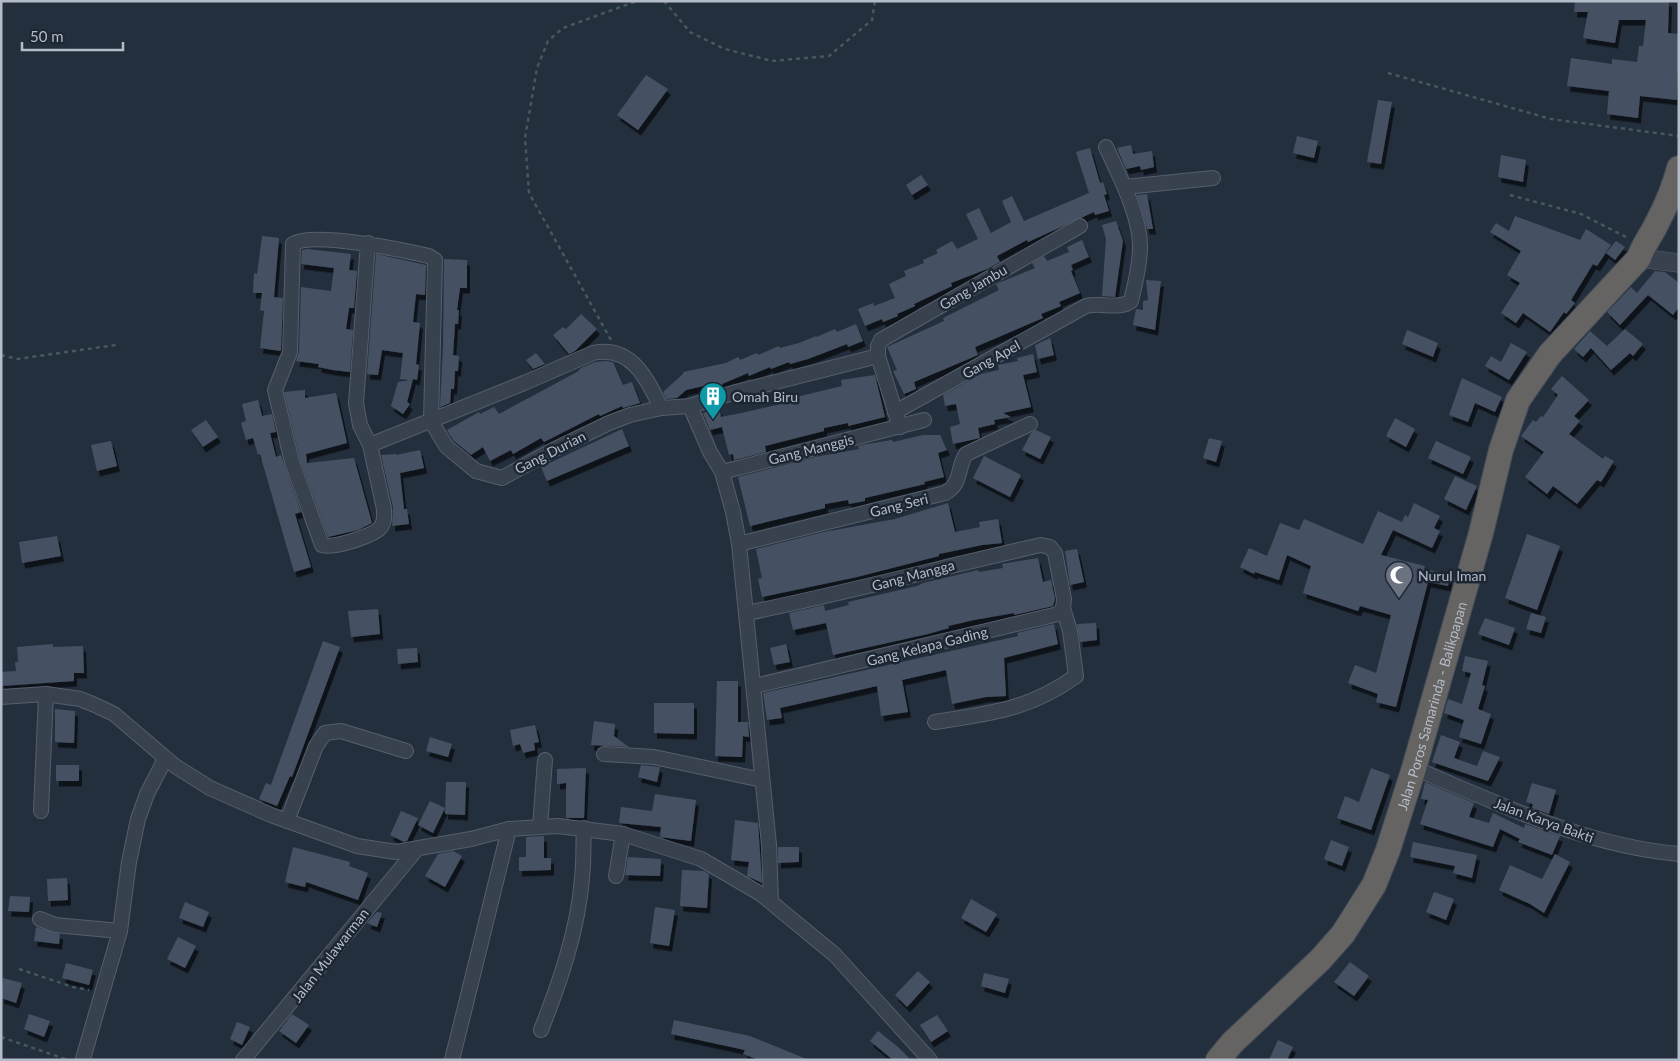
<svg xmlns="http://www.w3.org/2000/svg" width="1680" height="1061" font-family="Lato,sans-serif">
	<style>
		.building { fill: #455162; filter: url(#shadow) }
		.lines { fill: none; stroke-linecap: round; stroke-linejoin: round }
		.minor-casing { stroke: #565f6c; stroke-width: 16 }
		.tertiary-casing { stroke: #565f6c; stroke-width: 19 }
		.trunk-casing { stroke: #434c59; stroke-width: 26 }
		.path { stroke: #44595c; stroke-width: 2.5; stroke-dasharray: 4 4; stroke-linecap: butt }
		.minor { stroke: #38414e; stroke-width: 14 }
		.tertiary { stroke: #38414e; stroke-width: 18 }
		.trunk { stroke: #656462; stroke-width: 24 }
		.labels { text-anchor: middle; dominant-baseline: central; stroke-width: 5; stroke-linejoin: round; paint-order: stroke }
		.street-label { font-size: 14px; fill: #b4bcc9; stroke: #1d2633 }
		.poi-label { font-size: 14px; fill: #b4bcc9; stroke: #1d2633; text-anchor: start }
	</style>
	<defs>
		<filter id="shadow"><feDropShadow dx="3" dy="5.5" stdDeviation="0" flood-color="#0009"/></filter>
	</defs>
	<rect width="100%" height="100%" fill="#242f3e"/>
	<g class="building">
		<path d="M1575,1H1669L1668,33L1679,34L1677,100L1640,96L1638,118L1607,114L1609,91L1567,86L1571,58L1612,64V59L1637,62L1639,46H1643L1646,20H1619L1615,43L1583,38L1588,12H1574Z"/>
		<path d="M646,75L668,89L638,130L617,115Z"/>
		<path d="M1378,100L1392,102L1381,164L1367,162Z"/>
		<path d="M1297,136L1318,141L1314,158L1293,153Z"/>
		<path d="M1131,145L1133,154L1152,151L1154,167L1141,170L1140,166L1126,169L1117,148Z"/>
		<path d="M1090,148L1100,183L1103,182L1107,194L1104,195L1109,211L1095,215L1094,212L1028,242L1027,240L997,256L1000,262L987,269L951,283L952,286L914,304L915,306L897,314L898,316L883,322L882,319L865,326L858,309L873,303L874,306L895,298L889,284L906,276L904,271L924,263L923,260L938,253L936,250L952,241L957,249L978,239L966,214L979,208L991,233L1011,222L1002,201L1012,196L1024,221L1089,193L1076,152Z"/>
		<path d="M1501,155L1526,160L1523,182L1498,177Z"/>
		<path d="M921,175L928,185L912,195L906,185Z"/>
		<path d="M1147,194L1153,229H1147L1137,195Z"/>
		<path d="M1515,216L1580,240L1586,229L1611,245L1597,266L1593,264L1571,300L1575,303L1566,314L1564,312L1550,332L1523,313L1516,323L1501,313L1520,283L1507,275L1521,251L1490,232L1496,223L1509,231Z"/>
		<path d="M1116,221L1123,241L1115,297L1102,296L1106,239L1102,225Z"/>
		<path d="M262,236L279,238L274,297L283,298L281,351L260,348L264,311L260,310L262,293H253L254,273L257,274Z"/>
		<path d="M1082,240L1089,257L1071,265L1073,270L1071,271L1080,293L1059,302L1061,306L1041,314L1043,318L975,347L978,355L914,382L916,389L904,394L893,371L897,370L887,347L944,321L943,318L999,290L996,284L1035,268L1032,263L1044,256L1047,261L1069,252L1067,247Z"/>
		<path d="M1616,241L1625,247L1615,260L1606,253Z"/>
		<path d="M307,249L351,254L349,270L357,271L354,308H349L346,329L353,330L350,372L333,370L318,367L319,364L296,361L299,352L301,287L331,291L334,268L301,264L302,250Z"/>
		<path d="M376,254L426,265L425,295L416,294L413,322L420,323L416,364L419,365L417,380L413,379L407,402L410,404L403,414L391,406L398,382L409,380L400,379L403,353L382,350L378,375L367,374Z"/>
		<path d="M444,259L467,260V288H460L457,310H459L458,324H455L453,355L459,356L458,371H455L454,389H451L450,403L440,407L443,346Z"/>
		<path d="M1655,271L1665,272L1679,283V307L1673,315L1648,295L1620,325L1607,312L1631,287L1637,293Z"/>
		<path d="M1146,280L1161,281L1155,330L1133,325L1136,309L1143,310V301L1148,300Z"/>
		<path d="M581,314L597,329L575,351L569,354L553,335L563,327L566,329Z"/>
		<path d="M856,324L863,341L848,347L847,344L808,359L790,364L789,362L771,369L770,367L749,376L748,373L722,384L723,387L709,391L708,385L686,390L677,398L666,399L663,392L683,374V372L726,363L738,357L740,360L757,353L758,355L779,346L780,348L799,343L816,336L817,337L835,329L837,332Z"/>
		<path d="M1625,329L1643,344L1633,356L1630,353L1611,370L1591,348L1583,357L1574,349L1590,331L1607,346Z"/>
		<path d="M1407,330L1438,343L1433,357L1402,344Z"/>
		<path d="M1050,338L1054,355L1038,359L1035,345Z"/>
		<path d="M1511,343L1527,352L1509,380L1485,366L1491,356L1501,362Z"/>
		<path d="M536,353L545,364L533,369L526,360Z"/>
		<path d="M1033,354L1037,372L1023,375L1031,407L1003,413L1011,417L994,420L995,424L978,428L980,438L953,444L950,427L960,424L956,404L945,406L943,395L981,374L999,370L998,365L1018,361L1017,358Z"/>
		<path d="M606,361L613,362L623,385L632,382L640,403L623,408L622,406L600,416L599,414L544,442L541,438L513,454L511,450L490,461L483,447L471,455L453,440L447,430L479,412L480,414L494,407L499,414L577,372L581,368L595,362Z"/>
		<path d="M875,375L885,417L848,426V423L824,428V431L765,446L766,452L734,460L733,454L729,455L722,427L710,430L703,413L719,409L721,417L746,412L785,403L784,400L842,386L841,380Z"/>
		<path d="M1562,376L1589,400L1574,416L1580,421L1569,434L1603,459L1605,456L1614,461L1601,482L1597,480L1577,504L1553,486L1547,494L1525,477L1544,452L1521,436L1533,420L1536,422L1541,416L1543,417L1558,395L1551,389Z"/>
		<path d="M1462,378L1502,397L1495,412L1475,403L1468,422L1449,415Z"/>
		<path d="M305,390V398L336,393L347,443L306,454L307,463L354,458L372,523L358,530L328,537L300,460L284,392Z"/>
		<path d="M258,400L262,416L272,414L276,432L270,433L276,457L281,455L301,512L295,514L311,567L294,572L260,454L258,455L253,438L246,440L241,423L246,421L242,404Z"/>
		<path d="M1395,418L1415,429L1406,447L1386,436Z"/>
		<path d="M206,420L218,437L203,447L191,430Z"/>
		<path d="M622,429L629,446L547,481L541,467Z"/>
		<path d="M1036,430L1051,437L1040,459L1022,450L1031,433Z"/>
		<path d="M923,435H940L947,450L938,453L944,477L924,482L925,484L865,498V501L849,504L848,500L825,504V508L750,526L738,477L815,457L859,449L858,446L867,444L892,440L893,442Z"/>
		<path d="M1209,438L1222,441L1216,462L1203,458Z"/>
		<path d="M111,441L117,466L97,471L91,445Z"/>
		<path d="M1436,441L1471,457L1463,474L1428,458Z"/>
		<path d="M420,450L424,468L400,473L404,509H407L409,524L392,526L393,507L381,455L396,454V455Z"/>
		<path d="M984,456L1021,475L1010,497L973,478Z"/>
		<path d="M1455,476L1477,486L1466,510L1444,499Z"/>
		<path d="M948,503L955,532L980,527L979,522L998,519L1002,543L982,545L939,554V556L857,577L762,597L758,579L762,578L756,549L824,532L895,519Z"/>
		<path d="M1414,503L1440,516L1434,528L1440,531L1432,548L1393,530L1381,555L1425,566L1424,569L1450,574L1448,586L1428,582L1396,707L1376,702L1378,694L1348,683L1355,665L1376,673L1391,615L1360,606L1358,611L1303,593L1311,566L1287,555L1279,580L1255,572L1254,574L1240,567L1249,548L1267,556L1280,523L1299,530L1304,519L1363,544L1378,511L1402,522L1405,515L1408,517Z"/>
		<path d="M1527,534L1560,546L1537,610L1505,598Z"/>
		<path d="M57,536L61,556L22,563L19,542Z"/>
		<path d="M1077,549L1084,582L1070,585L1065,551Z"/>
		<path d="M1038,558L1043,582L1051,580L1055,599L1053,606L1014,615V613L974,620L948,626L949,628L928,634L833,655L826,623L793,630L789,613L824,605L825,611L849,605L848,602L917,586L923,583L978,570L979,572L1003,568L1002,564Z"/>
		<path d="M378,609L380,634L351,637L348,611Z"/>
		<path d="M1531,613L1546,617L1541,633L1526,629Z"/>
		<path d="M1485,618L1515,628L1509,645L1478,634Z"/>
		<path d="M1096,623L1097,640L1080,642L1077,624Z"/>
		<path d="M1054,624L1058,644L1004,658L1006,696L986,697L952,704L946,670L902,680L908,712L881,716L877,686L780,708L782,718L767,720L763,693L1018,636L1017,633Z"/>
		<path d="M323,641L340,647L292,777L290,776L277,806L259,799L266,783L271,785Z"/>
		<path d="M53,644V647L83,646L84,673H74V681L1,686V672L16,671L15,662H18L17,647Z"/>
		<path d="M786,644L790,662L774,665L770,648Z"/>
		<path d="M417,648L418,662L398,664L397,649Z"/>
		<path d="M1465,656L1488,661L1482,685L1485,686L1478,709L1491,714L1481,744L1459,737L1464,720L1444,713L1448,699L1462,704L1471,673L1462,671Z"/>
		<path d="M717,681H738V722H748L749,737L743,736L742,757L715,756Z"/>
		<path d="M654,703H694V734L654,733Z"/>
		<path d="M55,709L75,711L74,743L55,742Z"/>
		<path d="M594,721L615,724L614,736L629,747L591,745Z"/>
		<path d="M535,725L539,742L534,743L535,750L523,753L520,744L513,746L510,730Z"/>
		<path d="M1441,735L1460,742L1454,758L1477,766L1483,751L1500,757L1488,781L1432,762Z"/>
		<path d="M430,737L452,744L448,757L426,751Z"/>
		<rect x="56" y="765" width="23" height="16"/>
		<path d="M641,765L660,767L657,782L638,777Z"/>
		<path d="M586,768L584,818H566V783L557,784V769Z"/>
		<path d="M1371,768L1390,775L1371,830L1337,818L1345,796L1359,802Z"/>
		<path d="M446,782H466L465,815L445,814Z"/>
		<path d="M1425,782L1474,803L1469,817L1489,823L1493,813L1524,828L1525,824L1560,836L1552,855L1518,842L1520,839L1500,829L1493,847L1420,824L1428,800L1421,799Z"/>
		<path d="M1532,783L1556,790L1549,814L1532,808L1533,804L1526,802Z"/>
		<path d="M655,794L696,800L691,841L660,837L661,827L619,823L621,807L652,811Z"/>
		<path d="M430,801L445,808L433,833L418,825Z"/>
		<path d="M401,811L418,818L407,841L404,842L390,835Z"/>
		<path d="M735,820L758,823L762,883L747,876L749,862L731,860Z"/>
		<path d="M544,836V858H551V870L519,871V857H526V837Z"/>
		<path d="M1331,840L1349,847L1342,866L1324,859Z"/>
		<path d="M1413,842L1477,855L1472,878L1453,873L1455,866L1410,857Z"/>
		<path d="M293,847L350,862L349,866L368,873L358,900L306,882L305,887L285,882Z"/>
		<path d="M778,847H799V862L778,863Z"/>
		<path d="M453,851L462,856L445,887L425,876L438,854Z"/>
		<path d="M1555,854L1570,862L1544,913L1530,904L1499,890L1510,865L1542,879Z"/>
		<path d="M628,857L661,859L660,876L625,875Z"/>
		<path d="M682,870L704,871L709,874L707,908L680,906Z"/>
		<path d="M67,878L68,900L48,901L47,879Z"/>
		<path d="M1434,892L1454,899L1446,920L1426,912Z"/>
		<path d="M10,896L30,897L29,912L8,911Z"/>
		<path d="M971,899L997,914L986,932L961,918Z"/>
		<path d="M185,902L209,912L203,927L179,918Z"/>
		<path d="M655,907L675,910L669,946L650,943Z"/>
		<path d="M377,912L382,913L377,927L367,923Z"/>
		<path d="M36,927L60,934L59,944L34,941Z"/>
		<path d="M178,937L196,946L185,968L167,959Z"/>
		<path d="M1350,962L1369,976L1354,996L1334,982Z"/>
		<path d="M66,963L93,970L89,985L62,978Z"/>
		<path d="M918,971L930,982L907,1007L895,995Z"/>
		<path d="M984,973L1009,979L1005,993L981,986Z"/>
		<path d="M3,978L22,983L16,1003L1,998Z"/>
		<path d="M29,1014L50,1021L44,1037L24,1029Z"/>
		<path d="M292,1014L309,1025L296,1043L279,1031Z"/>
		<path d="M937,1015L948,1031L931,1042L920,1025Z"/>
		<path d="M674,1020L750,1036L809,1060H759L743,1054L745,1050L671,1034Z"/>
		<path d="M237,1022L250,1027L242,1045L230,1039Z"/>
		<path d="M878,1031L898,1047L911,1060H893L870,1041Z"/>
		<path d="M1278,1040L1293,1047L1287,1060H1269Z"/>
	</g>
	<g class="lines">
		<g class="minor-casing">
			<g id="minor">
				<path d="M1125,187L1213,178"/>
				<path d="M368,243L356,403L360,425L370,445L384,509C384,515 385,523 380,528C372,536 333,549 322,545L292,462L275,390L290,352L293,244C312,231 403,250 429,256L435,260L431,421"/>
				<path d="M690,406L710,452L722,472L733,512L739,544L769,845L771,902"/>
				<path d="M895,412L1086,306C1100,302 1121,310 1131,301C1135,284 1140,266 1140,248C1141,217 1119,175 1106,147"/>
				<path d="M431,421L446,446L476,471L502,478L553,450L609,423L630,415L661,408L690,406L736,392L878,356"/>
				<path d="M900,427L878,356V346L881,340L1080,226"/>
				<path d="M370,445L524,383L593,353C631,345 647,378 661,408"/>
				<path d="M722,472L924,420"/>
				<path d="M739,544L945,493C962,484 957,468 966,454L1030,424"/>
				<path d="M747,613C845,593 943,567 1041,545L1050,547L1055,553L1064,599L1063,608L1058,614L755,686"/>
				<path d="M1,697L46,694L80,699L95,705L114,714L175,766L210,788L271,815L357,846L396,852L471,839L509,829L558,826L623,834L701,859L761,894L835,955L930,1060"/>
				<path d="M935,722C991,713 1029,710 1076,676L1070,631L1063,608"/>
				<path d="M604,754L654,757L762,780"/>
				<path d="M1414,768C1499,804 1586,846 1679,854"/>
				<path d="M41,811L46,694"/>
				<path d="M287,821L316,746L325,733L341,731L406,751"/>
				<path d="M540,827L545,760"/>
				<path d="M616,876L623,834"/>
				<path d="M40,919L55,925L120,931"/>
				<path d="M541,1030C560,982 578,930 582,878C584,862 583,845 584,828"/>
				<path d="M83,1059L120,931L129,862L138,819L147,794L165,759"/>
				<path d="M243,1060L416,850"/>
				<path d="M452,1060L509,829"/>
			</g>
		</g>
		<g class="tertiary-casing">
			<path id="tertiary" d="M1639,258L1679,263"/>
		</g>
		<g class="trunk-casing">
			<g id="trunk">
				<path id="s1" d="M1218,1060L1232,1043L1320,960L1343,934L1374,885L1388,850L1414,768L1481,533L1501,450L1518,400L1550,354L1639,258C1643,245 1651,236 1657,223C1666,206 1674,187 1679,168"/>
			</g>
		</g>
		<g class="path">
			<path d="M664,1L690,32L725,49L772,61L829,56L872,20L875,1"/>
			<path d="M1388,73L1551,119L1679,136"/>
			<path d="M1510,195L1581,214L1628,238"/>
			<path d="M611,340L529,193L525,138L537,68L548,41L563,28L637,1"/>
			<path d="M1,355L17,359L116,345"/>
			<path d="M19,969L73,987L89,990"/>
			<path d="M1,1037L68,1060"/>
		</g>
		<use href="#minor" class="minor"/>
		<use href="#tertiary" class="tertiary"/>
		<use href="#trunk" class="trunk"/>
	</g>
	<defs>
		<g id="building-pin" transform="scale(1.4375)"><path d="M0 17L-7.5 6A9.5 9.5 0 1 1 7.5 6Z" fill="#0f9aa8" stroke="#1d2633"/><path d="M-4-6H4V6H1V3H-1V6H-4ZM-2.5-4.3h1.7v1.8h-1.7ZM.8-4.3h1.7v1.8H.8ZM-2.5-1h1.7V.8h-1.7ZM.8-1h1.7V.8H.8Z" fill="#fff"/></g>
		<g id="mosque-pin" transform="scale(1.4375)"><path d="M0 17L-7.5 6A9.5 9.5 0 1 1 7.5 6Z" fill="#6b7280" stroke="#1d2633"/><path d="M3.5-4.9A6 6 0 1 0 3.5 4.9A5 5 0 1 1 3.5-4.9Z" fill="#fff"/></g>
	</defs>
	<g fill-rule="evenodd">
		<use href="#building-pin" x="713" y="396"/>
		<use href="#mosque-pin" x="1399" y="575"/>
	</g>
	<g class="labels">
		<g class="street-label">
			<text transform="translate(973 287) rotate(-30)">Gang Jambu</text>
			<text transform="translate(991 359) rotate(-29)">Gang Apel</text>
			<text transform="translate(811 449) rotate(-14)">Gang Manggis</text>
			<text transform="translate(550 452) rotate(-27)">Gang Durian</text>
			<text transform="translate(899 505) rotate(-14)">Gang Seri</text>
			<text transform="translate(913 575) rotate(-15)">Gang Mangga</text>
			<text transform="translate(927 646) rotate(-14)">Gang Kelapa Gading</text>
			<text stroke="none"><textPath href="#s1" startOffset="424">Jalan Poros Samarinda - Balikpapan</textPath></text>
			<text transform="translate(1544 820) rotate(20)">Jalan Karya Bakti</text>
			<text transform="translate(330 955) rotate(-52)">Jalan Mulawarman</text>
		</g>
		<g class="poi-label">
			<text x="732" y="396">Omah Biru</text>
			<text x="1418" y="575">Nurul Iman</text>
		</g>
	</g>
	<rect width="1680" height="1061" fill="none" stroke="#b4bcc9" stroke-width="5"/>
	<path d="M22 42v8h101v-8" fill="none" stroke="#b4bcc9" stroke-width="2.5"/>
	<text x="30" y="42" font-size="15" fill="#b4bcc9" stroke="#1d2633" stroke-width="4" paint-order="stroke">50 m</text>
</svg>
